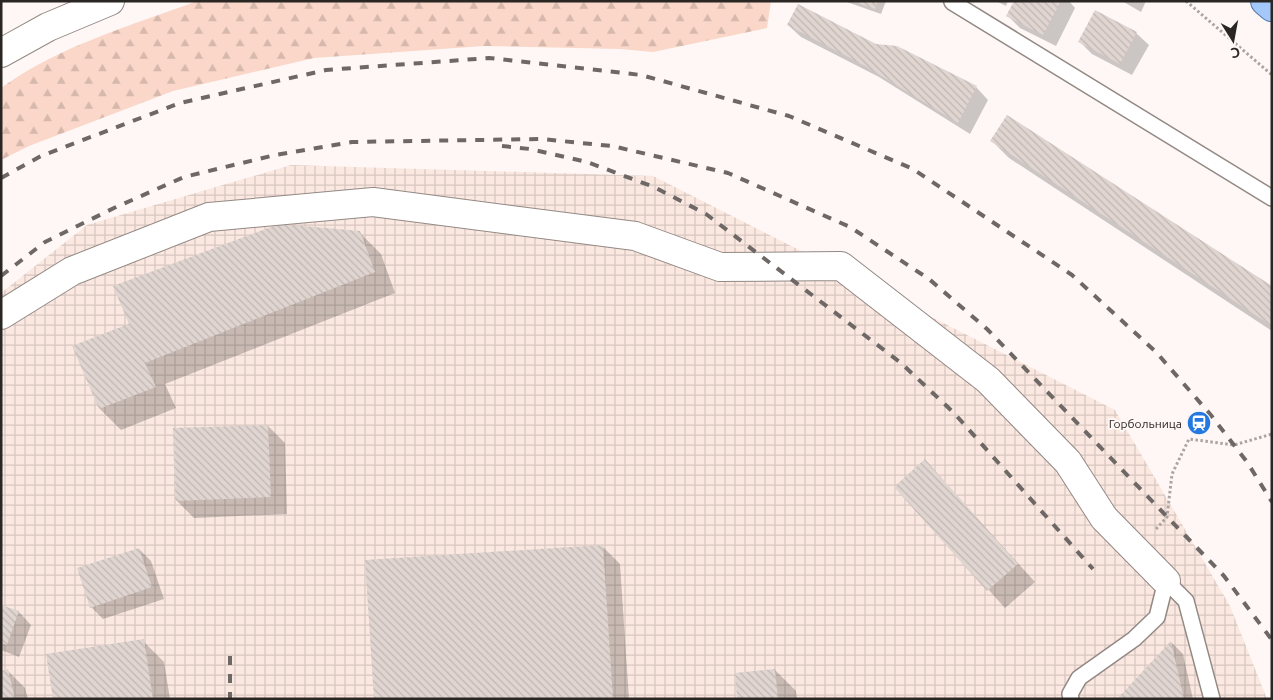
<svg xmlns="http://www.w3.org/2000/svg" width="1273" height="700" font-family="Ubuntu,sans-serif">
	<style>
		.industrial { fill: url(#industrial-grid) }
		.forest { fill: url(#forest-firs) }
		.shadow { fill: #0003 }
		.building { fill: url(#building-back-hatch) }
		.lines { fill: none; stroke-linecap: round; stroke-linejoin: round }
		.service-casing { stroke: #938985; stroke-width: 18 }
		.minor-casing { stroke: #938985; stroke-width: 30 }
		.primary-casing { stroke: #5277ac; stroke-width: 30 }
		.path { stroke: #aaa4a2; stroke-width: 3; stroke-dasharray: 2.5 2.5; stroke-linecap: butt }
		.service { stroke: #fff; stroke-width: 15 }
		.minor { stroke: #fff; stroke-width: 28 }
		.primary { stroke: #a4c8f9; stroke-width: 28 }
		.rail { stroke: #6d6866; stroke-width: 4; stroke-dasharray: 9 9; stroke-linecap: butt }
		.labels { text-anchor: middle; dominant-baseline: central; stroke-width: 4; stroke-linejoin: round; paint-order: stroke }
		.poi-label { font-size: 12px; fill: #2a2624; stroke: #fef7f5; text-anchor: end }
	</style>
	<defs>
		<pattern id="industrial-grid" width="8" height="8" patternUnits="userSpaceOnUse" patternTransform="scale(1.25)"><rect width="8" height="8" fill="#fbe8e0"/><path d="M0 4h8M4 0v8" fill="none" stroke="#d7c7c0"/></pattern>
		<pattern id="forest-firs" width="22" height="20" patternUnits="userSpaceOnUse" patternTransform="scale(1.25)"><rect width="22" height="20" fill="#fad7c8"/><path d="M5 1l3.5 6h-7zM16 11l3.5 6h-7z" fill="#d6b8ac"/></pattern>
		<pattern id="building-back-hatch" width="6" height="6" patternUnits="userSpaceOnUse" patternTransform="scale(1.25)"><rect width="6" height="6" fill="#e0d5d1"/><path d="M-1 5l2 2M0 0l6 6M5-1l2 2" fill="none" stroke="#c0b7b3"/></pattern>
	</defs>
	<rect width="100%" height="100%" fill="#fef7f5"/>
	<path class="industrial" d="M291,165L653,176L1115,410L1230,606L1267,699H1V293L87,225Z"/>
	<path class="forest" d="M197,1H771L767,28L653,52L621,49L484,46L314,58L173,91L29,146L1,160V88C59,46 130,26 197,1Z"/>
	<g class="shadow">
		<path d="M844,1H886L881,14Z"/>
		<path d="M996,1H1008L1006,6Z"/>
		<path d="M1015,1H1069L1075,8L1056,46L1020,28L1008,16Z"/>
		<path d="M1122,1H1146L1141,12Z"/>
		<path d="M788,25L876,45L897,47L976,87L988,100L970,134L879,77L801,37Z"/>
		<path d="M1136,33L1149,45L1132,75L1092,54L1080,42Z"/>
		<path d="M992,141L1272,288V331L1009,158Z"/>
		<path d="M359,232L381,254L395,293L165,384L176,408L121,430L100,409L74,346Z"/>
		<path d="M268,426L285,443L287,514L194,518L176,500Z"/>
		<path d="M925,461L1035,582L1005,608L896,487Z"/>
		<path d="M602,546L620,564L629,699H375Z"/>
		<path d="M139,549L151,561L164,599L103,619L91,607Z"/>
		<path d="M1,606L19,612L31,625L19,657L1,650Z"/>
		<path d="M143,641L164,662L170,699H54Z"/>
		<path d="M1171,642L1183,654L1193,699H1118Z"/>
		<path d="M7,670L25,688L28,699H1Z"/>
		<path d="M775,670L796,691L797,699H738Z"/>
	</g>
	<g class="building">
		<path d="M851,1H878L875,9Z"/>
		<path d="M1014,1H1061L1043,35L1006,16Z"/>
		<path d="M798,4L876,44L897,46L977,86L958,123L865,66L787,25Z"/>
		<path d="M1095,10L1137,32L1120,64L1078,42Z"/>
		<path d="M1007,115L1272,286V326L990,141Z"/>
		<path d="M279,224L360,231L375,272L145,363L156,387L99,409L72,346L129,324L113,286Z"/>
		<path d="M268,425L271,497L175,501L173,428Z"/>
		<path d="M925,459L1018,564L987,591L894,487Z"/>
		<path d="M603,545L613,699H374L365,560Z"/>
		<path d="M139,548L152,587L90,608L77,568Z"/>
		<path d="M1,605L19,611L7,645L1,643Z"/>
		<path d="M144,639L153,699H53L46,654Z"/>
		<path d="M1171,641L1184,699H1117Z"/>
		<path d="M8,669L15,699H1V671Z"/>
		<path d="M775,669L778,699H737L735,673Z"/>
	</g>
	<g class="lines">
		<g class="service-casing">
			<g id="service">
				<path d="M952,2L1272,198"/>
				<path d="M1166,581L1186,601L1212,699"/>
				<path d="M1071,699L1070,694L1079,678L1134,639L1157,617L1166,581"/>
			</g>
		</g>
		<g class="minor-casing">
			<g id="minor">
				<path d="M1,53L48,27L110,1"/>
				<path d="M1,315L72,271L209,217L373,202L635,236L720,267L841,266L988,380L1068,462L1104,518L1166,581"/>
			</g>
		</g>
		<g class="primary-casing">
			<path id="primary" d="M1265,1L1272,7"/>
		</g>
		<g class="path">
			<path d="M1186,1L1272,75"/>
			<path d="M1156,529L1167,517L1172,474L1189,439L1234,445L1272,434"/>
		</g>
		<use href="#service" class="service"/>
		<use href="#minor" class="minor"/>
		<use href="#primary" class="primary"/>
		<g class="rail">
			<path d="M502,146L530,149L587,162L654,187L706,214L901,363L954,413L1093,569"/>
			<path d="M1,178L41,156L180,103L326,70L489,58L641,75L789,116L913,169L1072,275L1156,352L1210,414L1247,462L1272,502"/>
			<path d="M1,276L45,242L114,208L184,177L275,155L352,142L541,139L612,146L728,173L850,227L929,279L987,329L1224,576L1272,640"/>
			<path d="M230,656V699"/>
		</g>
	</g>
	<defs>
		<g id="station-disc" transform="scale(1.25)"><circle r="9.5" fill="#2378e2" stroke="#fef7f5"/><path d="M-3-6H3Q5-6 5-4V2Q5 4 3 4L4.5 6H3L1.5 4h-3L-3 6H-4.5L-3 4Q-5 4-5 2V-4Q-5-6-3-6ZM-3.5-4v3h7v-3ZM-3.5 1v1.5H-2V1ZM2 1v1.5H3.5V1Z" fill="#fff"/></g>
	</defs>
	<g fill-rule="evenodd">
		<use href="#station-disc" x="1199" y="423"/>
	</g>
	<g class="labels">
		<g class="poi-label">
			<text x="1182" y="423">Горбольница</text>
		</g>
	</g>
	<rect width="1273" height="700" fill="none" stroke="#2a2624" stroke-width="5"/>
	<g transform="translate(1233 40) rotate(169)" stroke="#fef7f5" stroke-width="4" paint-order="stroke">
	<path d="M0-4L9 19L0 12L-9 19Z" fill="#2a2624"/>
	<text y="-8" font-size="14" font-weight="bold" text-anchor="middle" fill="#2a2624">С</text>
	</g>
</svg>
